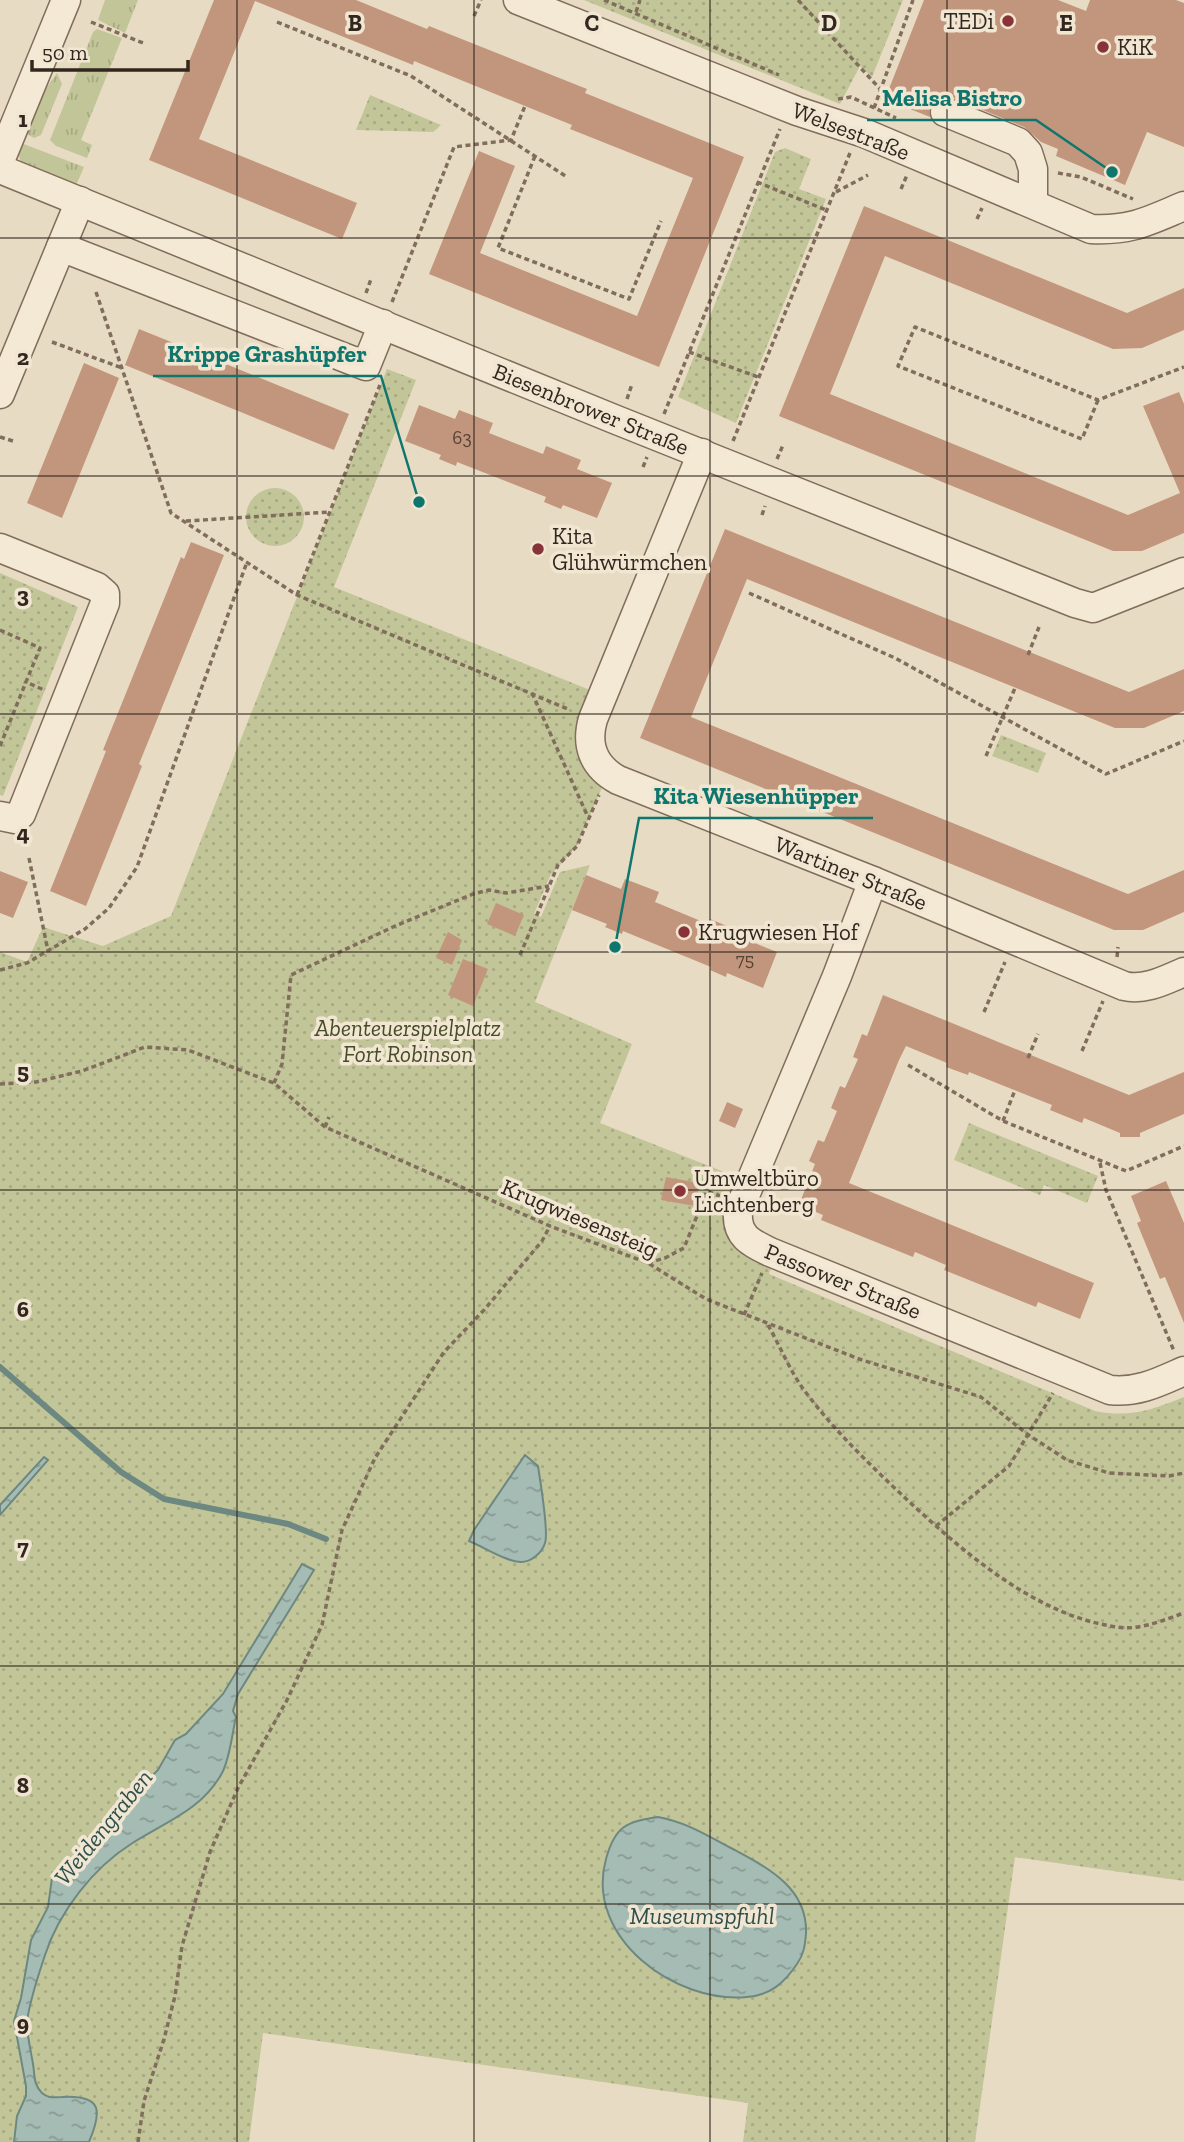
<svg xmlns="http://www.w3.org/2000/svg" width="1184" height="2142" font-family="'Zilla Slab',serif">
	<style>
		.grass { fill: url(#grass-tufts) }
		.park { fill: url(#park-dots) }
		.water { fill: url(#water-ripples); stroke: #6d8880; stroke-width: 2 }
		.lines { fill: none; stroke-linecap: round; stroke-linejoin: round }
		.stream { stroke: #6d8880; stroke-width: 6 }
		.building { fill: #c2967d }
		.minor-casing { stroke: #806d5c; stroke-width: 31 }
		.path { stroke: #806d5c; stroke-width: 3.5; stroke-dasharray: 5 3.5; stroke-linecap: butt }
		.minor { stroke: #f4e9d5; stroke-width: 28 }
		.grid { fill: none; stroke: #32271e; stroke-width: 2; stroke-opacity: 0.55 }
		.poi-dot { fill: #883338; stroke: #f1e6d2; stroke-width: 2.5 }
		.labels { text-anchor: middle; dominant-baseline: central; stroke-width: 7; stroke-linejoin: round; paint-order: stroke }
		.number-label { font-size: 19px; fill: #564336 }
		.poi-label { font-size: 23px; fill: #32271e; stroke: #f1e6d2; text-anchor: start }
		.street-label { font-size: 23px; fill: #32271e; stroke: #f1e6d2 }
		.park-label { font-size: 23px; font-style: italic; fill: #454c27; stroke: #f1e6d2 }
		.water-label { font-size: 24px; font-style: italic; fill: #2f504c; stroke: #f1e6d2 }
		.grid-label { font-size: 23px; text-anchor: middle; font-weight: bold; fill: #32271e; stroke: #f1e6d2; stroke-width: 7; stroke-linejoin: round; paint-order: stroke }
		.leader { fill: none; stroke: #0f766e; stroke-width: 2.5 }
		.callout-dot { fill: #0f766e; stroke: #f1e6d2; stroke-width: 2.5 }
		.callout-label { font-size: 24px; text-anchor: middle; font-weight: bold; fill: #0f766e; stroke: #f1e6d2; stroke-width: 7; stroke-linejoin: round; paint-order: stroke }
	</style>
	<defs>
		<pattern id="grass-tufts" width="24" height="20" patternUnits="userSpaceOnUse" patternTransform="scale(1.75)"><rect width="24" height="20" fill="#c2c598"/><path d="M3 7l-1-3M5 7V3M7 7l1-3M15 17l-1-3M17 17v-4M19 17l1-3" fill="none" stroke="#a7a983"/></pattern>
		<pattern id="park-dots" width="8" height="8" patternUnits="userSpaceOnUse" patternTransform="scale(1.75)"><rect width="8" height="8" fill="#c2c598"/><path d="M2 2h.1M6 6h.1" fill="none" stroke="#a7a983" stroke-width="1.8" stroke-linecap="round"/></pattern>
		<pattern id="water-ripples" width="26" height="14" patternUnits="userSpaceOnUse" patternTransform="scale(1.75)"><rect width="26" height="14" fill="#a5bcb4"/><path d="M2 4q2-2 4 0t4 0M15 11q2-2 4 0t4 0" fill="none" stroke="#879992"/></pattern>
	</defs>
	<rect width="100%" height="100%" fill="#e8dbc3"/>
	<g class="grass">
		<path d="M105,0H138L125,33L98,20Z"/>
		<path d="M97,29L122,38L81,140L92,145L87,158L56,146L50,140L93,32Z"/>
		<path d="M57,73L62,84L41,135L34,138L25,133L40,97Z"/>
		<path d="M21,143L84,167L77,183L76,185L21,164L19,156Z"/>
	</g>
	<g class="park">
		<path d="M584,0H903L872,77L860,66L840,104Z"/>
		<path d="M370,95L441,125L433,132L356,130Z"/>
		<path d="M785,148L811,159L799,189L826,199L736,423L678,397L775,152Z"/>
		<path d="M387,369L416,380L334,587L595,692L604,783L577,846L550,876L534,914L541,917L560,872L590,865L535,1002L632,1044L600,1123L742,1179L730,1206L773,1263L769,1274L1095,1411C1131,1418 1151,1410 1184,1397V1881L1015,1857L975,2142H743L748,2103L263,2033L249,2142H0V952L27,962L43,927L103,946L171,916Z"/>
		<circle cx="275" cy="517" r="29"/>
		<path d="M0,573L78,607L3,796L0,795Z"/>
		<path d="M1001,735L1046,753L1038,773L992,756Z"/>
		<path d="M969,1123L1098,1176L1087,1203L1044,1185L1040,1195L954,1160Z"/>
	</g>
	<g class="water">
		<path d="M525,1455L538,1466C540,1480 549,1532 545,1543C542,1553 531,1562 521,1562C507,1562 484,1547 469,1541L474,1530Z"/>
		<path d="M44,1457L48,1460L0,1515V1505Z"/>
		<path d="M302,1564L314,1570L238,1694L233,1711L236,1717C232,1734 230,1758 222,1773C202,1810 165,1822 131,1844C93,1868 59,1912 45,1955C40,1970 26,2013 27,2027C28,2039 31,2052 33,2064C35,2075 33,2084 42,2093C49,2099 54,2097 62,2097C103,2095 102,2111 89,2142H14L17,2116L26,2096V2086L14,2021L21,1998L31,1940L48,1907L52,1878L68,1871L77,1872L122,1800L143,1785L158,1770L175,1740L186,1734L223,1694Z"/>
		<path d="M658,1817C688,1823 704,1834 731,1848C766,1867 808,1887 806,1934C805,1945 804,1954 797,1964C784,1983 771,1995 747,1997C676,2004 584,1938 606,1859C615,1826 626,1822 658,1817Z"/>
	</g>
	<g class="lines">
		<path class="stream" d="M0,1367L121,1472L164,1499L288,1524L326,1539"/>
	</g>
	<g class="building">
		<path d="M214,0H356L427,29L429,26L587,89L585,93L744,157L659,367L429,274L479,151L515,166L480,253L637,316L693,178L570,129L572,125L525,106L414,61L413,65L255,1L199,139L357,203L342,239L149,160Z"/>
		<path d="M924,0H1058L1086,11L1090,0H1176L1184,3V147L1147,132L1125,185L1056,156L1058,149L1041,142L1024,127L951,97L942,96L934,99L929,106L930,117L885,99Z"/>
		<path d="M864,206L1127,313L1184,288V330L1142,348L1113,349L885,256L830,394L1128,515L1180,493L1143,406L1179,392L1184,404V533L1142,551H1113L779,416Z"/>
		<path d="M139,329L349,414L334,450L125,365Z"/>
		<path d="M84,363L119,378L62,518L27,503Z"/>
		<path d="M419,405L455,419L459,410L493,423L489,433L543,454L546,446L581,460L577,469L612,483L597,518L563,505L561,509L544,502L546,497L457,462L456,466L439,459L441,455L405,441Z"/>
		<path d="M725,529L1129,692L1184,669V711L1144,728H1115L747,579L691,717L1128,894L1184,870V912L1143,930H1114L640,738Z"/>
		<path d="M191,542L224,555L139,764L142,766L86,906L50,891L106,751L103,750L181,557L184,559Z"/>
		<path d="M0,871L28,882L13,918L0,913Z"/>
		<path d="M586,875L621,889L625,879L659,892L655,902L708,924L710,919L744,933L742,938L777,952L763,988L727,973L726,977L710,970L711,967L623,931L622,934L605,927L607,924L572,910Z"/>
		<path d="M496,903L524,915L515,936L487,924Z"/>
		<path d="M448,932L462,940L452,965L436,958Z"/>
		<path d="M463,959L488,969L473,1006L448,995Z"/>
		<path d="M883,995L1129,1095L1184,1072V1114L1140,1133V1137H1120V1133L1084,1118L1082,1123L1050,1110L1052,1105L969,1072L968,1075L946,1067L947,1063L906,1046L899,1060L849,1183L1094,1283L1080,1319L1038,1302L1036,1307L959,1276L944,1270L946,1265L915,1252L913,1257L821,1220L823,1215L799,1205L815,1164L809,1161L818,1140L824,1142L837,1111L831,1108L840,1086L845,1088L858,1059L853,1057L862,1034L867,1036Z"/>
		<path d="M727,1102L743,1109L735,1128L719,1121Z"/>
		<path d="M666,1177L699,1183L695,1206L661,1200Z"/>
		<path d="M1166,1181L1184,1223V1323L1165,1277L1160,1279L1137,1223L1141,1221L1131,1196Z"/>
	</g>
	<g class="lines">
		<g class="minor-casing">
			<g id="minor">
				<path d="M518,0L797,111L864,133L1091,229C1131,231 1148,221 1184,206"/>
				<path d="M945,112L1018,142L1028,153L1033,169V194"/>
				<path d="M0,161L66,0"/>
				<path d="M0,169L614,419L1075,603L1093,608L1184,572"/>
				<path d="M61,247L366,366L383,324"/>
				<path d="M0,394L80,201"/>
				<path d="M702,453L593,719C585,746 594,767 618,780L873,881L1124,986C1145,991 1165,980 1184,972"/>
				<path d="M0,548L97,587L105,594V603L21,814L15,819L0,816"/>
				<path d="M873,881L837,976L738,1212C736,1236 751,1243 770,1252L1110,1390C1138,1393 1159,1382 1184,1371"/>
			</g>
		</g>
		<g class="path">
			<path d="M604,0L779,75"/>
			<path d="M798,0L881,90"/>
			<path d="M636,12L640,0"/>
			<path d="M474,16L481,0"/>
			<path d="M91,22L143,43"/>
			<path d="M277,22L411,76L567,177"/>
			<path d="M838,99L851,97L896,118"/>
			<path d="M874,108L913,0"/>
			<path d="M535,156L498,248L629,299L661,221"/>
			<path d="M1058,173L1081,177L1133,199"/>
			<path d="M757,182L826,210"/>
			<path d="M901,189L907,175"/>
			<path d="M836,192L868,175"/>
			<path d="M977,219L982,208"/>
			<path d="M96,292L171,513L297,595L570,710"/>
			<path d="M366,293L371,279"/>
			<path d="M392,302L454,147L511,140L525,106"/>
			<path d="M52,342L122,368"/>
			<path d="M689,352L758,377"/>
			<path d="M627,399L632,384"/>
			<path d="M1098,400L1082,439L898,366L915,327L1098,400L1184,367"/>
			<path d="M664,414L780,129"/>
			<path d="M0,437L13,441"/>
			<path d="M733,441L850,153"/>
			<path d="M777,459L783,445"/>
			<path d="M643,467L647,457"/>
			<path d="M762,515L765,506"/>
			<path d="M186,521L330,512"/>
			<path d="M749,593L895,658L1106,774L1184,741"/>
			<path d="M297,595L380,385"/>
			<path d="M0,630L40,648L26,682L44,690"/>
			<path d="M1028,655L1039,627"/>
			<path d="M532,693L588,817"/>
			<path d="M0,746L26,682"/>
			<path d="M986,756L1015,688"/>
			<path d="M29,858L48,951"/>
			<path d="M520,955L558,865L577,846L599,795"/>
			<path d="M1117,957L1118,947"/>
			<path d="M0,970L27,963L85,929L109,908L137,867L247,562"/>
			<path d="M984,1012L1005,962"/>
			<path d="M1082,1051L1103,1001"/>
			<path d="M1028,1058L1038,1034"/>
			<path d="M908,1065L1003,1121L1126,1171L1184,1146"/>
			<path d="M274,1083L282,1064L291,975L395,926L473,894L489,890L506,893L549,886"/>
			<path d="M0,1084L36,1082L82,1071L145,1047L188,1050L274,1083L325,1127L550,1226L648,1263L706,1299L859,1359L981,1397L1027,1434L1067,1460L1109,1473L1169,1476L1184,1473"/>
			<path d="M1003,1121L1015,1090"/>
			<path d="M325,1127L329,1117"/>
			<path d="M1100,1163L1106,1190L1174,1351"/>
			<path d="M648,1263L665,1258L684,1248L707,1191L720,1196"/>
			<path d="M744,1315L762,1273"/>
			<path d="M768,1325C780,1346 790,1371 804,1390C833,1429 867,1462 902,1495C961,1550 1035,1616 1117,1627C1138,1631 1164,1620 1184,1613"/>
			<path d="M936,1526L1009,1466L1053,1393"/>
			<path d="M138,2142L144,2101L164,2039L175,1996L182,1946L210,1852L238,1788L287,1700L322,1625L342,1530L375,1458L444,1352L485,1309L542,1241L550,1226"/>
		</g>
		<use href="#minor" class="minor"/>
	</g>
	<path class="grid" d="M237,0V2142M474,0V2142M710,0V2142M947,0V2142M0,238H1184M0,476H1184M0,714H1184M0,952H1184M0,1190H1184M0,1428H1184M0,1666H1184M0,1904H1184"/>
	<g class="poi-dot">
		<circle cx="1008" cy="21" r="7"/>
		<circle cx="1103" cy="47" r="7"/>
		<circle cx="538" cy="549" r="7"/>
		<circle cx="684" cy="932" r="7"/>
		<circle cx="680" cy="1191" r="7"/>
	</g>
	<g class="labels">
		<g class="number-label">
			<text x="462" y="437">63</text>
			<text x="745" y="959">75</text>
		</g>
		<g class="poi-label">
			<text x="994" y="21" text-anchor="end">TEDi</text>
			<text x="1117" y="47">KiK</text>
			<text x="552" y="536">Kita<tspan x="552" dy="26">Glühwürmchen</tspan></text>
			<text x="698" y="932">Krugwiesen Hof</text>
			<text x="694" y="1178">Umweltbüro<tspan x="694" dy="26">Lichtenberg</tspan></text>
		</g>
		<g class="street-label">
			<text transform="translate(851 131) rotate(21)">Welsestraße</text>
			<text transform="translate(591 409) rotate(22)">Biesenbrower Straße</text>
			<text transform="translate(851 873) rotate(22)">Wartiner Straße</text>
			<text transform="translate(580 1218) rotate(23)">Krugwiesensteig</text>
			<text transform="translate(843 1281) rotate(22)">Passower Straße</text>
		</g>
		<g class="park-label">
			<text x="408" y="1028">Abenteuerspielplatz<tspan x="408" dy="26">Fort Robinson</tspan></text>
		</g>
		<g class="water-label">
			<text transform="translate(103 1827) rotate(-51)">Weidengraben</text>
			<text x="702" y="1915">Museumspfuhl</text>
		</g>
	</g>
	<g class="grid-label">
		<text x="355" y="31">B</text>
		<text x="592" y="31">C</text>
		<text x="829" y="31">D</text>
		<text x="1066" y="31">E</text>
		<text x="23" y="127">1</text>
		<text x="23" y="365">2</text>
		<text x="23" y="603">3</text>
		<text x="23" y="841">4</text>
		<text x="23" y="1079">5</text>
		<text x="23" y="1317">6</text>
		<text x="23" y="1555">7</text>
		<text x="23" y="1793">8</text>
		<text x="23" y="2031">9</text>
	</g>
	<path class="leader" d="M1112 172L1036 120H867M419 502L381 376H153M615 947L639 818H873"/>
	<g class="callout-dot">
		<circle cx="1112" cy="172" r="7"/>
		<circle cx="419" cy="502" r="7"/>
		<circle cx="615" cy="947" r="7"/>
	</g>
	<g class="callout-label">
		<text x="952" y="106">Melisa Bistro</text>
		<text x="267" y="362">Krippe Grashüpfer</text>
		<text x="756" y="804">Kita Wiesenhüpper</text>
	</g>
	<path d="M32 60v10h156v-10" fill="none" stroke="#32271e" stroke-width="3.5"/>
	<text x="42" y="60" font-size="21" fill="#32271e" stroke="#f1e6d2" stroke-width="5" paint-order="stroke">50 m</text>
</svg>
